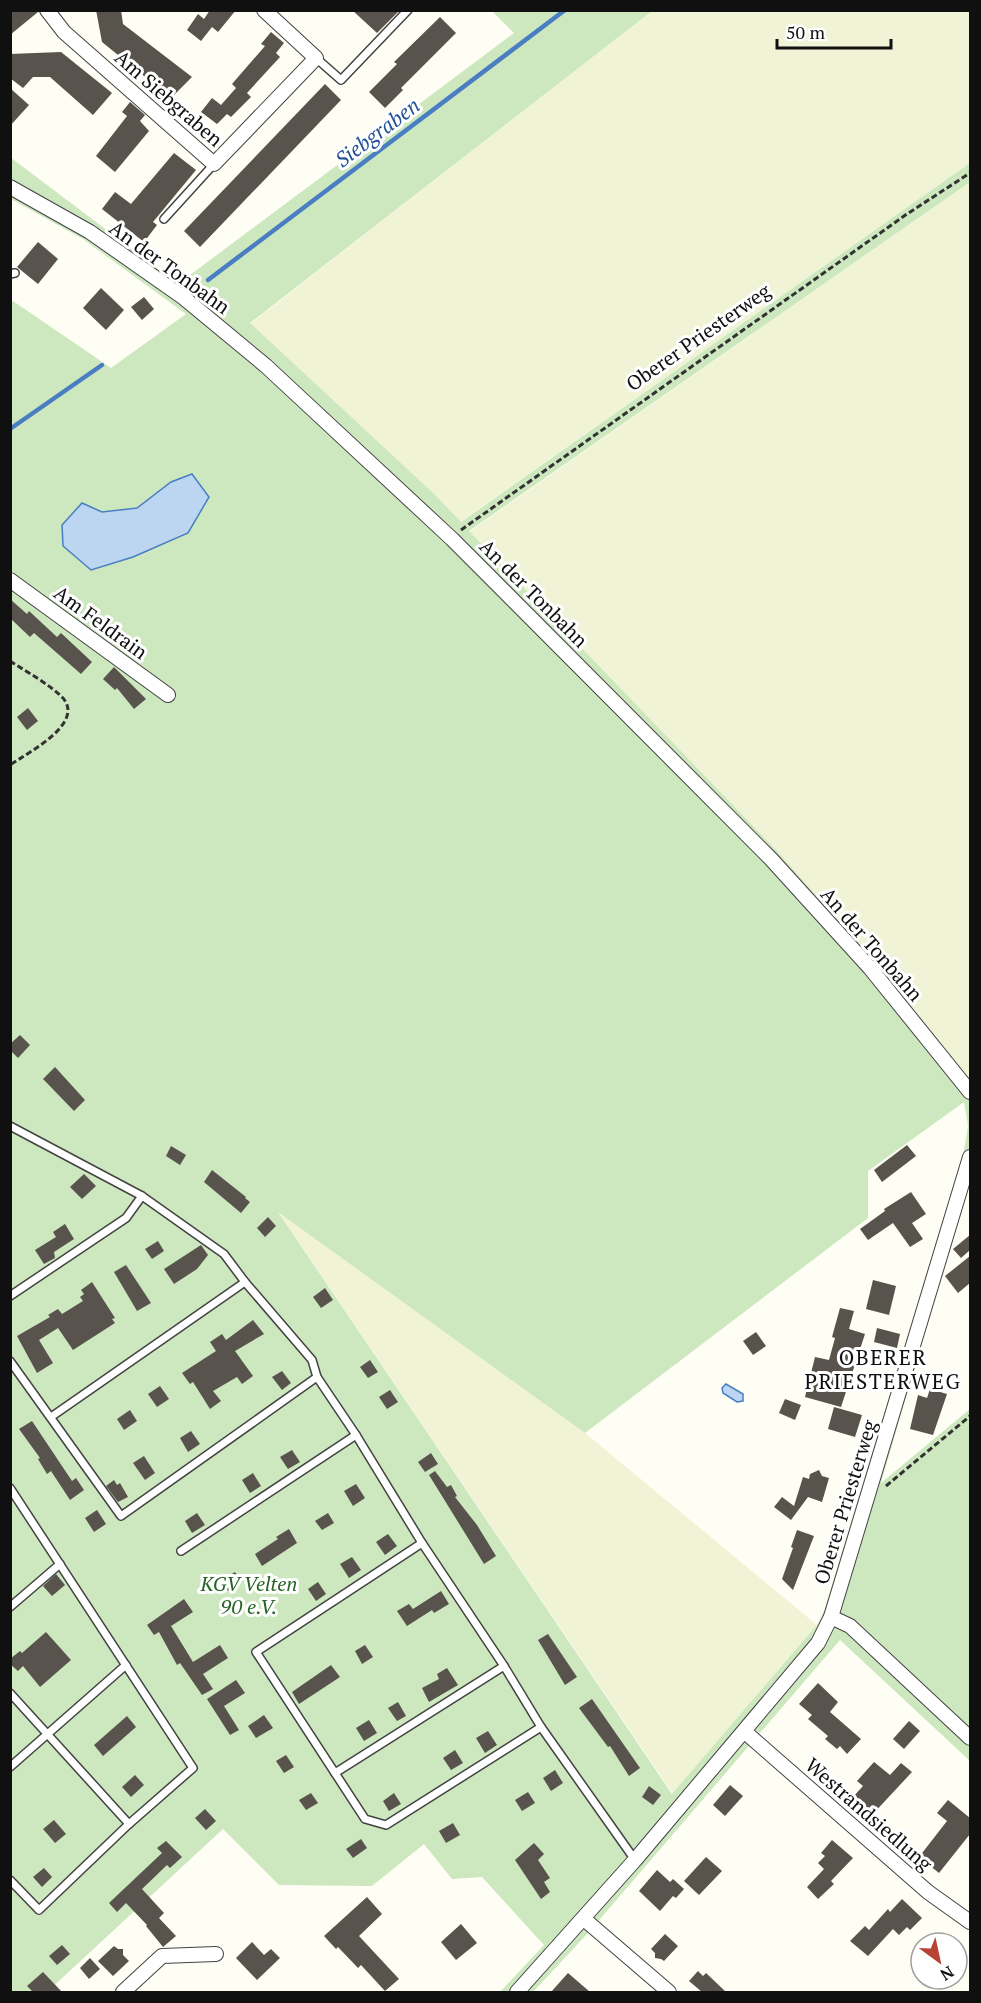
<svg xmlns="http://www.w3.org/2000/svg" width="981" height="2003" font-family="'PT Serif',serif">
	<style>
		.farmland { fill: #f0f3d5 }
		.green { fill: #cde7bf; fill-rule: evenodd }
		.water { fill: #bcd5f1; stroke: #497ec3; stroke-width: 1.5 }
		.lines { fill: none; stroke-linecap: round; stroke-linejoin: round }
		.stream { stroke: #497ec3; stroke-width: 4.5 }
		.building { fill: #58534d }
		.service-casing { stroke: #434343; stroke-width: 10 }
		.minor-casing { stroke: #434343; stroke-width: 16 }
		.path { stroke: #323232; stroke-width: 3; stroke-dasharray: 6 3; stroke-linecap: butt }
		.service { stroke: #fff; stroke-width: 7 }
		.minor { stroke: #fff; stroke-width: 14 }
		.labels { text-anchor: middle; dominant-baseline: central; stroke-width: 6; stroke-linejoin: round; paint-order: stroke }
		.street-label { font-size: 20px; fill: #101010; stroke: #fff }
		.park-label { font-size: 20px; font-style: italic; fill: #276325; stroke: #fff }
		.water-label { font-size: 21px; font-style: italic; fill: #225198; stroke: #fff }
		.neighbourhood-label { font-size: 21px; letter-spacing: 1.5px; fill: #101010; stroke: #fff }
	</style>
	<rect width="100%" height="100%" fill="#fefef4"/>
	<g class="farmland">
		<path d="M652,11H970V163L460,522L431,491L250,324Z"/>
		<path d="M970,182V1079L876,964L778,852L469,532Z"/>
		<path d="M277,1210L585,1433L817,1625L673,1794Z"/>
	</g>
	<path class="green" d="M492,11H652L250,323L431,491L461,522L970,163V182L469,531L778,852L876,964L970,1079V1177L881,1483L970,1409V1761L840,1640L588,1933L533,1992H500L544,1945L482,1877L452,1879L424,1844L372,1886L279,1885L223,1829L47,1992H11V304L13,301L111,368L186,314L83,239L11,199L10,157L178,284L514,33ZM171,482L91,570L82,503L102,512L137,508ZM964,1102L968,1126L964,1151L824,1611L817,1625L672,1794L278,1212L585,1433L868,1218V1171Z"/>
	<g class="water">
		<path d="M192,474L209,497L188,533L133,557L91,570L63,546L62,525L82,503L102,512L137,508L171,482Z"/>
		<path d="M726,1384L743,1394V1401L737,1402L723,1393L722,1388Z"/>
	</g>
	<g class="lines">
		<g class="stream">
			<path d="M208,280L565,10"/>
			<path d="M10,429L102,365"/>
		</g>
	</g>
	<g class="building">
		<path d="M10,10H38V12L10,35Z"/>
		<path d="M96,10H121L123,24L192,77L171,98L102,42Z"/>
		<path d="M210,10H236L218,32L212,27L201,41L187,30L198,14L204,19Z"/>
		<path d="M352,10H400L377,33Z"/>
		<path d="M440,17L456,33L401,88L403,90L385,108L369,92L397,64L394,62Z"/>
		<path d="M271,32L284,43L276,53L280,57L247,93L251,97L231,117L227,114L217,124L201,112L212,98L221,105L236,88L232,84L265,46L261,44Z"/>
		<path d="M61,52L112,93L93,115L50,77H33L23,88L10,78V54Z"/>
		<path d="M325,84L341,100L200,247L184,231Z"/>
		<path d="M10,88L29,105L10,126Z"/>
		<path d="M130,102L145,115L140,121L149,131L115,172L96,156L127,116L122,112Z"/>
		<path d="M174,153L196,170L153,222L157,225L144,242L102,209L115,192L131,204Z"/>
		<path d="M38,242L58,259L38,284L17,267Z"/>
		<path d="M101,288L124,310L106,330L83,308Z"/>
		<path d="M144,297L154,309L142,320L131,307Z"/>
		<path d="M10,599L27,614L29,611L57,637L61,633L92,662L81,674L34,633L30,637L10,618Z"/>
		<path d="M114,667L146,699L134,709L117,688L115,690L103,679Z"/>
		<path d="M28,708L38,721L27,730L17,717Z"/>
		<path d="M20,1035L30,1045L18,1058L10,1050V1044Z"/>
		<path d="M55,1067L85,1100L74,1111L43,1079Z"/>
		<path d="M907,1145L916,1156L882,1182L874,1170Z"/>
		<path d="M171,1146L186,1155L180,1165L166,1156Z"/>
		<path d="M212,1170L246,1197L245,1198L250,1202L241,1213L204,1182Z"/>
		<path d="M84,1174L96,1186L82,1199L70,1187Z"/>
		<path d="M911,1192L926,1214L912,1223L923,1239L910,1247L893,1223L868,1240L860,1229L885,1211L884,1209Z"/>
		<path d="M268,1217L276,1226L265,1237L257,1228Z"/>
		<path d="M65,1224L74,1239L54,1252L55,1258L44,1264L35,1250L56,1237L53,1232Z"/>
		<path d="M970,1235V1250L961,1258L953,1249Z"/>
		<path d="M158,1241L164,1251L152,1259L145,1249Z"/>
		<path d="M201,1245L208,1255L197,1269L174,1284L164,1269Z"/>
		<path d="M970,1256V1283L958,1293L945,1276Z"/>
		<path d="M126,1265L151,1303L137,1311L114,1272Z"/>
		<path d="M873,1280L896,1286L889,1315L866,1309Z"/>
		<path d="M92,1282L115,1318L112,1319L115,1323L73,1350L58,1328L39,1340L53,1363L37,1373L17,1336L50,1317L48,1315L58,1309L62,1314L83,1301L80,1297L84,1294L81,1290Z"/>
		<path d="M325,1288L333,1300L321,1308L313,1297Z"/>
		<path d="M840,1308L854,1311L849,1329L865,1334L841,1407L805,1397L815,1357L829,1360L835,1338L832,1337Z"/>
		<path d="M253,1320L264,1334L235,1351L253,1376L242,1384L237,1377L213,1391L221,1401L210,1409L193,1382L190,1384L182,1373L216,1351L210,1342L222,1334L226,1340Z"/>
		<path d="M877,1328L900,1334L897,1348L874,1342Z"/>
		<path d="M756,1332L766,1346L753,1355L743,1341Z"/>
		<path d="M370,1360L378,1372L368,1378L360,1367Z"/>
		<path d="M282,1371L291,1383L282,1390L272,1377Z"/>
		<path d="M160,1386L169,1399L157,1407L148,1394Z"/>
		<path d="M930,1389L947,1394L933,1435L910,1429L918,1395L927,1398Z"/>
		<path d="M390,1390L398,1402L387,1409L379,1397Z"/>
		<path d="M785,1399L801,1405L795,1420L779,1413Z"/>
		<path d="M834,1407L862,1415L855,1437L828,1429Z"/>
		<path d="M130,1410L137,1421L124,1430L117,1419Z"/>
		<path d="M32,1421L72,1481L76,1478L84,1490L70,1500L51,1471L47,1474L38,1459L40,1458L19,1429Z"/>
		<path d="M191,1431L200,1444L188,1452L180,1438Z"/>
		<path d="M292,1450L300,1462L288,1469L280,1457Z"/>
		<path d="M431,1453L438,1464L425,1472L418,1462Z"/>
		<path d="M144,1456L155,1473L145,1480L133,1463Z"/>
		<path d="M819,1470L822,1476L829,1478L822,1502L808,1497L791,1520L774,1507L782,1497L794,1506L803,1477L809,1479L810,1474Z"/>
		<path d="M435,1471L447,1487L451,1485L457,1496L455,1497L477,1525L496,1556L484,1564L429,1475Z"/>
		<path d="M253,1473L261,1486L250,1493L242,1480Z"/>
		<path d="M114,1480L117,1485L120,1483L128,1497L118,1502L106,1486Z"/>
		<path d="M356,1484L365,1498L353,1506L344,1491Z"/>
		<path d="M97,1510L106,1524L94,1532L85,1518Z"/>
		<path d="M197,1513L205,1525L192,1533L185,1521Z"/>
		<path d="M328,1513L334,1523L322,1530L315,1521Z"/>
		<path d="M289,1529L297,1543L262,1566L255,1554L278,1539L276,1537Z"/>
		<path d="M797,1530L814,1536L793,1590L782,1579L793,1548L791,1547Z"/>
		<path d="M388,1534L397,1546L385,1555L376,1542Z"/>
		<path d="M352,1557L361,1570L349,1578L340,1564Z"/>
		<path d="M235,1572L241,1582L228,1591L221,1581Z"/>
		<path d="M56,1574L65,1585L52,1596L43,1586Z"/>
		<path d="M318,1582L326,1594L316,1601L308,1589Z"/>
		<path d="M441,1591L449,1604L434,1613L432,1610L407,1626L397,1611L409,1604L413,1609Z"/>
		<path d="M184,1599L193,1612L171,1626L193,1662L220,1645L228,1658L203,1674L213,1689L202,1695L180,1663L177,1665L159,1632L154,1635L147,1625Z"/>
		<path d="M46,1632L71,1660L40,1687L23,1666L18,1671L10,1664V1659L20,1651L22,1653Z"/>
		<path d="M548,1634L577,1677L565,1685L538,1640Z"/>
		<path d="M365,1645L373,1657L362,1664L355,1651Z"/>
		<path d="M331,1665L340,1677L299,1704L292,1692Z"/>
		<path d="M447,1668L458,1685L429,1702L422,1688L439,1679L437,1674Z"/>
		<path d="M236,1680L245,1693L224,1706L239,1730L230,1735L207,1699Z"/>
		<path d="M818,1683L838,1702L830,1712L861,1739L847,1754L840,1746L837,1749L825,1739L828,1736L808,1719L812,1715L799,1704Z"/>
		<path d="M592,1699L640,1768L629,1776L610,1746L608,1747L579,1708Z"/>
		<path d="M398,1702L406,1716L397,1721L388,1708Z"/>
		<path d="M264,1715L273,1728L256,1738L248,1726Z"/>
		<path d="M127,1716L136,1727L103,1756L94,1745Z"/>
		<path d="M369,1720L377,1733L364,1741L356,1728Z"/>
		<path d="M909,1721L920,1731L904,1749L893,1739Z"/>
		<path d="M488,1731L497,1745L485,1753L476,1738Z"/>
		<path d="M455,1750L463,1763L451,1770L443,1758Z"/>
		<path d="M286,1755L294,1767L284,1773L276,1761Z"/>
		<path d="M874,1762L890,1775L901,1763L912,1772L872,1815L853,1797L863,1786L857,1781Z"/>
		<path d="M555,1770L563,1783L551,1791L543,1778Z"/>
		<path d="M135,1775L144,1785L131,1797L122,1787Z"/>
		<path d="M730,1785L743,1796L725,1816L713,1805Z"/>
		<path d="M649,1786L661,1795L653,1805L642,1797Z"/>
		<path d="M528,1792L535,1803L522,1811L515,1800Z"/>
		<path d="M311,1793L318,1803L306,1810L299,1800Z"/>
		<path d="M394,1793L401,1804L389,1811L383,1801Z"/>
		<path d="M948,1800L970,1818V1834L939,1873L919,1857L947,1821L937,1813Z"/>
		<path d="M205,1809L216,1821L206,1830L195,1818Z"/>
		<path d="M54,1820L66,1834L55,1843L43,1829Z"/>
		<path d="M453,1823L460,1835L446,1843L439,1831Z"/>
		<path d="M361,1839L367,1848L353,1858L346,1849Z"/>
		<path d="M832,1840L853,1858L831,1881L834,1884L818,1899L807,1887L824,1869L818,1863L825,1856L821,1853Z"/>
		<path d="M166,1841L182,1857L170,1868L167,1865L142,1889L164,1913L159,1918L176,1936L163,1947L146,1926L147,1925L126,1903L117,1912L109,1903L162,1853L157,1848Z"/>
		<path d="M534,1843L544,1854L538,1860L550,1878L544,1882L550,1892L541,1899L515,1860Z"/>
		<path d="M706,1857L722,1871L699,1895L684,1881Z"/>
		<path d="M44,1868L52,1877L42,1887L33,1877Z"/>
		<path d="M657,1870L670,1882L673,1879L684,1889L676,1898L673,1896L660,1911L639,1891Z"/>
		<path d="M367,1897L382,1914L359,1936L399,1979L385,1991L361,1965L358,1968L338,1947L336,1949L324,1936Z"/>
		<path d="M902,1899L922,1918L910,1930L907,1927L899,1935L893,1929L868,1956L850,1941L865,1926L869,1930L888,1909L890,1912Z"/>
		<path d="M461,1924L477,1943L456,1960L441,1942Z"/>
		<path d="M665,1934L678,1946L664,1961L661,1959L655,1958V1953L651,1949Z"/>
		<path d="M252,1942L264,1955L271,1949L280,1958L257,1980L236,1958Z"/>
		<path d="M62,1945L70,1954L57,1965L49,1956Z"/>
		<path d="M114,1946L118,1949H123V1955L129,1961L113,1976L98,1961Z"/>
		<path d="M90,1958L100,1969L89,1979L80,1968Z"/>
		<path d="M698,1971L703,1976L706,1973L726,1992H702L689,1981Z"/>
		<path d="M43,1972L62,1992H33L27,1986Z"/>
		<path d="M568,1973L590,1992H551Z"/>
	</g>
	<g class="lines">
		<g class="service-casing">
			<g id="service">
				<path d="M316,58L341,80L408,10"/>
				<path d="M164,219L214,164"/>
				<path d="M10,274L15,273"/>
				<path d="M10,1126L142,1196L224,1254L245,1282L312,1360L317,1377L356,1435L422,1543L504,1666L541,1727L635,1860"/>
				<path d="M10,1296L126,1218L142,1196"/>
				<path d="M10,1361L121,1516L317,1377"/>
				<path d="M51,1417L245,1282"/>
				<path d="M10,1488L193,1768L129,1824L39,1910L10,1880"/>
				<path d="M422,1543L256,1652L365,1819L386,1825L541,1727"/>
				<path d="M181,1551L356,1435"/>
				<path d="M10,1607L60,1564"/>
				<path d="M10,1693L129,1824"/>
				<path d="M10,1767L126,1665"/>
				<path d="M335,1773L504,1666"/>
			</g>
		</g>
		<g class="minor-casing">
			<g id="minor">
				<path d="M47,10L64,32L214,164L316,58L264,10"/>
				<path d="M10,187L90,232L184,298L266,366L452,539L771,859L870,968L970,1092"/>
				<path d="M10,580L168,695"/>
				<path d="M831,1617L850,1626L970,1738"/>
				<path d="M745,1732L928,1892L970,1922"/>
				<path d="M584,1919L669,1992"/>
				<path d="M123,1992L162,1956L216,1954"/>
				<path d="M517,1992L635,1860L818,1643L831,1617L970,1157"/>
			</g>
		</g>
		<g class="path">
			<path d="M461,530L907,214L970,173"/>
			<path d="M10,661C27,672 47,683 61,696C88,722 29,752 10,765"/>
			<path d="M886,1486L970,1416"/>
		</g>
		<use href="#service" class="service"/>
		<use href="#minor" class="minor"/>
	</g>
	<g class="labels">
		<g class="street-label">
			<text transform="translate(169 98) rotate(41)">Am Siebgraben</text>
			<text transform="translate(170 267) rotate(36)">An der Tonbahn</text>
			<text transform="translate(698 337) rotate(-35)">Oberer Priesterweg</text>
			<text transform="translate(534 593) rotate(45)">An der Tonbahn</text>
			<text transform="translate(101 622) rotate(36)">Am Feldrain</text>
			<text transform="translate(872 944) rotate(49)">An der Tonbahn</text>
			<text transform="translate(845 1502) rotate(-73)">Oberer Priesterweg</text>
			<text transform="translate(869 1814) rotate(41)">Westrandsiedlung</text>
		</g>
		<g class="park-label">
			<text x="249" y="1583">KGV Velten<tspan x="249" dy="23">90 e.V.</tspan></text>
		</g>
		<g class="water-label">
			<text transform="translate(377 132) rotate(-37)">Siebgraben</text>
		</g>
		<g class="neighbourhood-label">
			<text x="883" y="1357">OBERER<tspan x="883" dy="24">PRIESTERWEG</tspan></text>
		</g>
	</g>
	<rect width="981" height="2003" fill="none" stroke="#101010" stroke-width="24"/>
	<g transform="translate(939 1961) rotate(147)"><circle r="28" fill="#ffffff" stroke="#9f9f9f" stroke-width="1.5"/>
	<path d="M0-4.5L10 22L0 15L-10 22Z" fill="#b54233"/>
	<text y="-9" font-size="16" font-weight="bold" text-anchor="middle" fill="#101010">N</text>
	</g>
	<path d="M777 39v9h114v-9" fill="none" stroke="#101010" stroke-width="3"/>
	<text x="786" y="39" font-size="18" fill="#101010" stroke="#ffffff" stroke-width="4.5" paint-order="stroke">50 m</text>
</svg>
